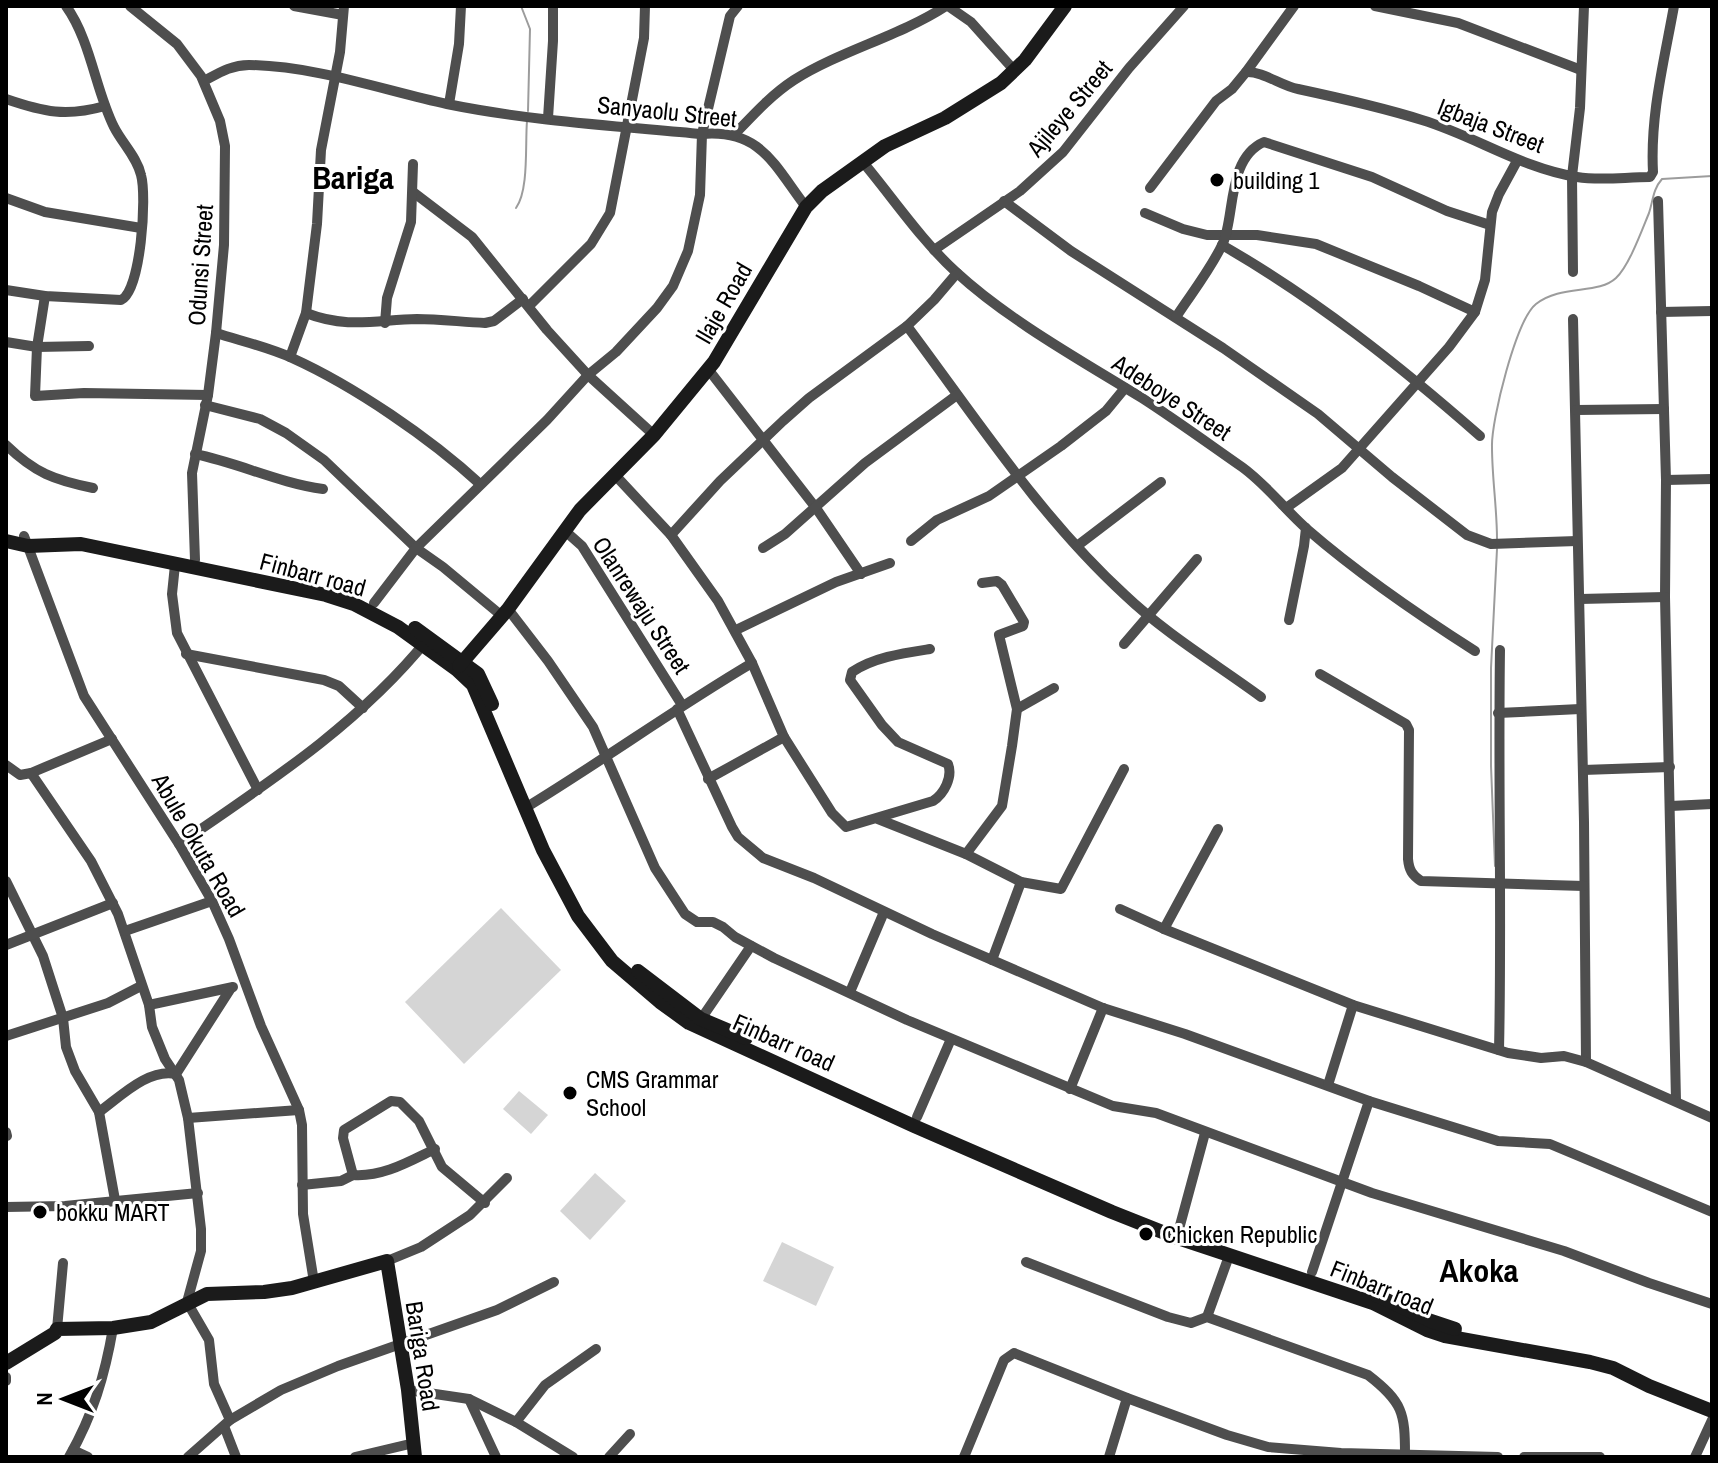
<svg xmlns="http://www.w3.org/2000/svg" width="1718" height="1463" font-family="'Archivo Narrow',sans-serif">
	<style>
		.green { fill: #d5d5d5 }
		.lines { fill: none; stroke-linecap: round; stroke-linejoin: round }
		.stream { stroke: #9c9c9c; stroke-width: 2 }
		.street { stroke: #4e4e4e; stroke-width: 10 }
		.secondary { stroke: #1b1b1b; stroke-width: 14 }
		.poi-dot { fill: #000; stroke: #fff; stroke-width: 3 }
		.labels { text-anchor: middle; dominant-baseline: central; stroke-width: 6; stroke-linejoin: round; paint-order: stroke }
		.street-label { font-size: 24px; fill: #000; stroke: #fff }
		.poi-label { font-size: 24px; fill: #000; stroke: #fff; text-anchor: start }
		.district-label { font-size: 32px; font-weight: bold; fill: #000; stroke: #fff }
	</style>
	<rect width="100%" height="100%" fill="#fff"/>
	<g class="green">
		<path d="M501,908L561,970L464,1064L405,1002Z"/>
		<path d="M519,1091L548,1115L531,1134L503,1109Z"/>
		<path d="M595,1173L626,1201L590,1240L560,1211Z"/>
		<path d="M782,1242L834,1267L816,1306L763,1281Z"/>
	</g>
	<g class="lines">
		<g class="stream">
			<path d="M521,6L530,29L528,111"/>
			<path d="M516,208C529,190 525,145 527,121"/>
			<path d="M1497,539C1497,508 1492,478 1492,447C1491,421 1516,320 1536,304C1561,284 1598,295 1616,278C1629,266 1642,230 1649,213C1653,201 1653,189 1662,179L1712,176"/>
			<path d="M1495,866L1491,766V668L1497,549"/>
		</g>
		<g class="street">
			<path d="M130,6L177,44L201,76L220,121L225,146L224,245L216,333L208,395L192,473L195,560"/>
			<path d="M294,6L343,15"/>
			<path d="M948,6L971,22L1014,70"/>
			<path d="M1375,6L1458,23L1581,70"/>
			<path d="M1246,72C1263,71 1281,86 1298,89C1340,98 1381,107 1422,120C1475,136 1521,168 1577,177C1601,181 1625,177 1650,177L1653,172C1650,115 1664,62 1674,6"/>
			<path d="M204,81C219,73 231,65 249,65C315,66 383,90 447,104C530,121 618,126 702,134C761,129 774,165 806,207"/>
			<path d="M6,99C44,112 66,117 105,106"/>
			<path d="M449,104L459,44L461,6"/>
			<path d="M548,118L553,41V6"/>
			<path d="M734,135C753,115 771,95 794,80C842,50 898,37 946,6"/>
			<path d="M862,161C893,198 921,240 956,272C1008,320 1082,361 1142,398C1176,420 1209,444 1242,467C1267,485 1285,510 1308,530C1360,575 1417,614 1475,651"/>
			<path d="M1150,188L1216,101L1232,89L1246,72L1294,6"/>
			<path d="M413,192L472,237L547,330L588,375L654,435"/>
			<path d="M6,198L45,212L141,228"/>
			<path d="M1004,201L1071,251L1223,348L1318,414L1392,477L1467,535L1491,544L1577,541"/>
			<path d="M1658,201L1666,480L1665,597L1676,1101"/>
			<path d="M1145,213L1183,229L1207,235H1257L1316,244L1419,286L1475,312"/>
			<path d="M1222,245C1316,299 1399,365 1480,436"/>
			<path d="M934,250L1020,191L1063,152L1129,68L1184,6"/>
			<path d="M1573,272L1572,176L1580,108L1584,6"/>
			<path d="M6,290L45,296L121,300C141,291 147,196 141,175C137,157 122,143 114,127C95,89 91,41 66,6"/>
			<path d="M45,296L37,347L35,396L84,393L208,395"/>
			<path d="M529,306L591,244L610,213L644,38L645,6"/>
			<path d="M1661,312L1712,311"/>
			<path d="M306,313C347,329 376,320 417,319C439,319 462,322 485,323L494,321L523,299"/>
			<path d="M1176,317C1191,294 1211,269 1223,243C1235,216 1227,158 1264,142L1372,177L1447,211L1490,225"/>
			<path d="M1573,319L1584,822L1586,1062"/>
			<path d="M385,323L387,298L411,222L413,164"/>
			<path d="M907,326C976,418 1040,517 1125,595C1166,634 1216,664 1261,697"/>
			<path d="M216,333C241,341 268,347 292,358C354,386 430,438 480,484"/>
			<path d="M6,342L37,347L89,346"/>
			<path d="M290,357L306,313L317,224L321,150L340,52L344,6"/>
			<path d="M708,369L816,508L861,574"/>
			<path d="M205,405L260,419L286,433L324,460L416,548L443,567L502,616"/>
			<path d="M1576,410L1664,409"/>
			<path d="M6,445C35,473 54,480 93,488"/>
			<path d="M195,454C239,463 279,483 323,489"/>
			<path d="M615,475L671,535L718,601L752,663L784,737L832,813L846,827L933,801C944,794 953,777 948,764L898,742L882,725L850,680L852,672C874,657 904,653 930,649"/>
			<path d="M1666,480L1712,479"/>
			<path d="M1286,508L1342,468L1449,347L1475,312L1485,280L1492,212L1499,194L1517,161"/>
			<path d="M564,530L582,546L682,705"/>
			<path d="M671,535L720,481L783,421L809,398L907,326L934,300L957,273"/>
			<path d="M24,536L84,696L179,844L212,901L229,939L261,1026L299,1110L302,1125L303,1214L314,1282"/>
			<path d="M911,541L937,520L989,496L1061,446L1106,411L1125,388"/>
			<path d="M1077,546L1161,482"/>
			<path d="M763,548L785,534L865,463L957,395"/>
			<path d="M175,565L172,594L177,633L258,790"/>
			<path d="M1580,599L1665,597"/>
			<path d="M374,603L416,548L547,420L588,375L616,352L657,308L673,286L688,251L700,195L702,134L730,16L738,6"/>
			<path d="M508,609L548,661L593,727L655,868L685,914L697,922H713L723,927L735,937L774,958L907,1020L1113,1106L1156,1113L1372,1193L1564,1251L1649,1283L1712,1304"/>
			<path d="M1289,620L1304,546L1306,528"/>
			<path d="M736,630L836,582L890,563"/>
			<path d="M1124,644L1197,559"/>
			<path d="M186,654L324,680L339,686L363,708"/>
			<path d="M1320,674L1406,724L1409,730L1408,859C1409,870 1412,875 1421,881L1584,886"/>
			<path d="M677,709L732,827L738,837L763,858L814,878L932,934L1103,1008L1185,1034L1369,1101L1498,1141L1550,1144L1712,1212"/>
			<path d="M1017,709L1054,688"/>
			<path d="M1498,713L1580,709"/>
			<path d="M6,765L20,775L31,773L91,861L118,914L149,1005L152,1027L165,1059L179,1080L188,1118L201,1229V1251L187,1302L209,1340L214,1384L230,1420"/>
			<path d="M1583,770L1670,767"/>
			<path d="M31,773L112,739"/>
			<path d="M708,779L784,737"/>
			<path d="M530,805C605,759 676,708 752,663"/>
			<path d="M1671,806L1712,804"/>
			<path d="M878,819L966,854L1021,882L1061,889L1124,769"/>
			<path d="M1218,829L1164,929L1353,1005L1508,1053L1541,1058L1564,1056L1586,1062L1712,1118"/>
			<path d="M179,844C268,783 359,724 427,640"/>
			<path d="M966,854L1002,806L1012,746L1017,709L999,635L1023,626L1024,622L1002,585L997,581L982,583"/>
			<path d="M6,881L43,956L63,1018L66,1047L75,1071L99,1112L115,1200"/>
			<path d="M1120,909L1164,929"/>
			<path d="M125,931L212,901"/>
			<path d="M6,945L113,903"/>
			<path d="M992,960L1021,882"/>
			<path d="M850,992L884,912"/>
			<path d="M149,1005L233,987"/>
			<path d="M701,1019L751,946"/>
			<path d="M6,1036L108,1003L141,986"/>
			<path d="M1499,1050C1502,917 1498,784 1500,650"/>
			<path d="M1328,1085L1353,1005"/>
			<path d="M1070,1089L1103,1008"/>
			<path d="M99,1112C120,1097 148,1068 176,1074L231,988"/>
			<path d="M917,1117L951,1039"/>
			<path d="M188,1118L299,1110"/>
			<path d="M6,1132L7,1136"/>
			<path d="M353,1175C383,1177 408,1162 435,1149"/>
			<path d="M302,1185L341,1181L353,1175L343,1138L344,1130L391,1101L400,1102L419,1121L442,1167L485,1203"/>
			<path d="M6,1207L65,1206L198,1193"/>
			<path d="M1179,1229L1205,1133"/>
			<path d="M387,1261L421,1247L470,1215L507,1178"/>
			<path d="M1026,1262L1168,1317L1191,1323L1207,1317L1368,1375C1403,1402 1405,1413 1405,1455"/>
			<path d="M1312,1272L1369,1101"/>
			<path d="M1207,1317L1229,1256"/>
			<path d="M57,1329L63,1263"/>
			<path d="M6,1377V1381"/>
			<path d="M408,1390L469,1399L516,1422L573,1457"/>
			<path d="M469,1399L496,1457"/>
			<path d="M516,1422L545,1385L596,1349"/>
			<path d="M224,1426L236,1457"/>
			<path d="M73,1450L88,1457"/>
			<path d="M69,1457C93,1415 105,1375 113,1328"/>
			<path d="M188,1457L230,1420L281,1390L338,1366L497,1310L554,1282"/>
			<path d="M355,1457L414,1443"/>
			<path d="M609,1457L630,1434"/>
			<path d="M964,1457L1004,1360L1014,1353L1127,1398L1227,1435L1268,1447L1341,1453L1498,1457"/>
			<path d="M1109,1457L1127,1398"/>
			<path d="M1524,1457H1600"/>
			<path d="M1695,1457L1712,1420"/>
		</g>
		<g class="secondary">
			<path d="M6,541L28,546L81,544L326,595L354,604L398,627L456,669L473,685L543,850L578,916L612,961L660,1002L689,1023L914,1126L1112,1212L1175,1237L1373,1303L1427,1330L1445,1336L1590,1362L1613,1368L1649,1386L1712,1411"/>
			<path d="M415,628L478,674L492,704"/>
			<path d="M459,666L508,609L580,510L654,435L714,362L806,207L822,191L885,146L945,118L1001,83L1025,60L1065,6"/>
			<path d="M638,971L701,1019L746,1038"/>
			<path d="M1372,1293L1431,1321L1455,1329"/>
			<path d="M6,1363L55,1333L57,1329L113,1328L151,1322L207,1294L264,1292L292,1288L387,1261L408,1390L415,1457"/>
		</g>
	</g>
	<g class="poi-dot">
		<circle cx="1217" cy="180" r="8"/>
		<circle cx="570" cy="1093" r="8"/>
		<circle cx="40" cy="1212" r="8"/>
		<circle cx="1146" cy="1234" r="8"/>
	</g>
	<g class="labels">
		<g class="street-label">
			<text transform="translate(1069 108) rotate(-50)">Ajileye Street</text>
			<text transform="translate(667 111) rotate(6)">Sanyaolu Street</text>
			<text transform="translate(1491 125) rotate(21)">Igbaja Street</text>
			<text transform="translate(200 265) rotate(-86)">Odunsi Street</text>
			<text transform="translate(723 303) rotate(-60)">Ilaje Road</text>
			<text transform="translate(1172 397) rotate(33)">Adeboye Street</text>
			<text transform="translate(313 574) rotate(15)">Finbarr road</text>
			<text transform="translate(642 605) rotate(57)">Olanrewaju Street</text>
			<text transform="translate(199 845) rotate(60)">Abule Okuta Road</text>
			<text transform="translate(784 1042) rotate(24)">Finbarr road</text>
			<text transform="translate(1382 1287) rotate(22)">Finbarr road</text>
			<text transform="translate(423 1356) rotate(81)">Bariga Road</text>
		</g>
		<g class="poi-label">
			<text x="1233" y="180">building 1</text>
			<text x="586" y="1079">CMS Grammar<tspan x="586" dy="28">School</tspan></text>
			<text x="56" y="1212">bokku MART</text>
			<text x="1162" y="1234">Chicken Republic</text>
		</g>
		<g class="district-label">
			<text x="353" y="177">Bariga</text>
			<text x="1479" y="1270">Akoka</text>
		</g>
	</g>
	<rect width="1718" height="1463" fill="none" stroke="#000000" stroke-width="16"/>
	<g transform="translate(64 1399) rotate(270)" stroke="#ffffff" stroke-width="6" paint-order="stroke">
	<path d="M0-6L14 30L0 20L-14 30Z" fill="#000000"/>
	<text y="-12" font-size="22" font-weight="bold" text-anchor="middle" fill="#000000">N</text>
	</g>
</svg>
